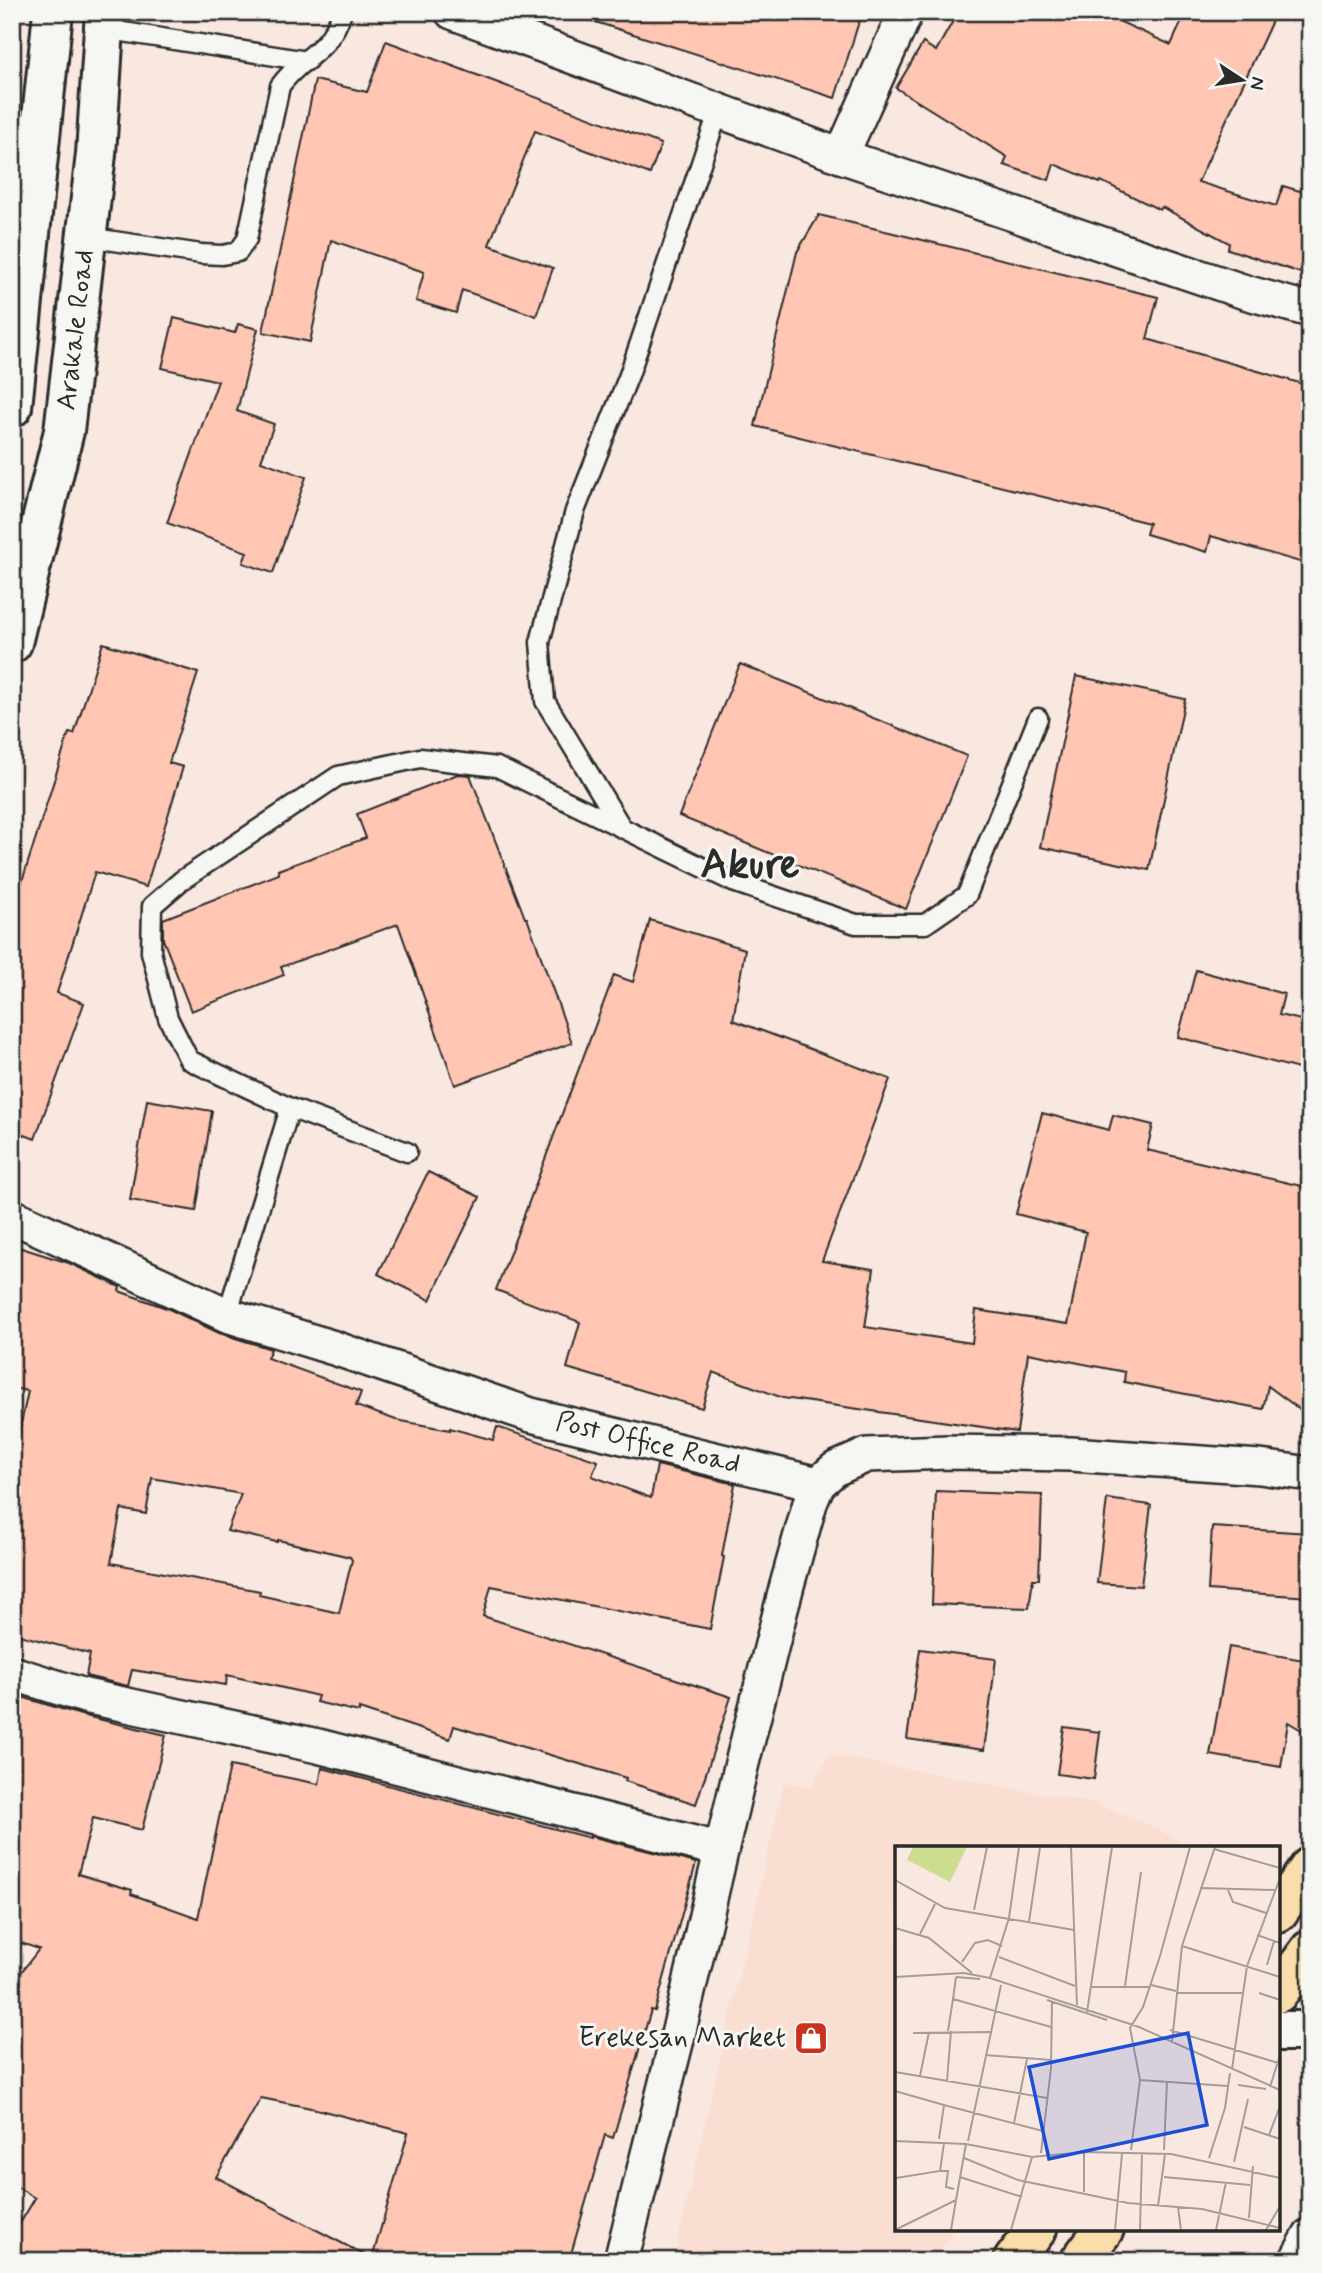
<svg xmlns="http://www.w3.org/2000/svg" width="1322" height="2273" font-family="Mynerve,sans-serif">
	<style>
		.built { fill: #fbded2 }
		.building { fill: #ffc6b4; stroke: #2b2b2b; stroke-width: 2; fill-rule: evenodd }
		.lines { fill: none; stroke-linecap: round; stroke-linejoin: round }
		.service-casing { stroke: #2b2b2b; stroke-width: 23 }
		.minor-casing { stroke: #2b2b2b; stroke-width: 38 }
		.secondary-casing { stroke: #2b2b2b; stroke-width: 44 }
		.primary-casing { stroke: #2b2b2b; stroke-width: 44 }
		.service { stroke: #f6f6f2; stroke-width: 18 }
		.minor { stroke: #f6f6f2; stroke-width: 33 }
		.secondary { stroke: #f6f6f2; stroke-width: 38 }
		.primary { stroke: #fbddab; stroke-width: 38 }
		.labels { text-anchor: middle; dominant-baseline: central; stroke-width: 6; stroke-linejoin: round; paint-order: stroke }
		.street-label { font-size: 28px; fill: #2b2b2b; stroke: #f6f6f2 }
		.poi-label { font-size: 28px; fill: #2b2b2b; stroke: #f6f6f2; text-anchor: end }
		.town-label { font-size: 42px; font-weight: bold; fill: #2b2b2b; stroke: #f6f6f2 }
		.inset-road { fill: none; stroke: #a79c97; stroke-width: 2 }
		.view { fill: #1d4ed8; fill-opacity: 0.15; stroke: #1d4ed8; stroke-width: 3.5 }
		.inset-edge { fill: none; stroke: #2b2b2b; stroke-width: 3.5 }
	</style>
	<rect width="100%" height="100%" fill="#f9e8df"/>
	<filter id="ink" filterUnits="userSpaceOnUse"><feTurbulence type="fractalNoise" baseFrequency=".0143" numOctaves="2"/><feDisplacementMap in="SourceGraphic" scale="14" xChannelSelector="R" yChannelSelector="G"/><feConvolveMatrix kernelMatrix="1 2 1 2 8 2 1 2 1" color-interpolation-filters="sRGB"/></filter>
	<g filter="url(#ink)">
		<path class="built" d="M829,1754L1093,1803L1159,1829L1190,1848H897V2229H955L930,2261H673L784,1782L812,1786Z"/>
		<g class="building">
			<path d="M587,12H862L835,98L586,19Z"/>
			<path d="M958,12H1099L1171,45L1186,12H1276L1198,182L1276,206L1283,186L1310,194V276L1228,249L1229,243L1162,207L1160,210L1101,181L1100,183L1054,164L1049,180L1004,165L1007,157L896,88L923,43L936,51Z"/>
			<path d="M386,41L661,144L650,174L535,131L489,245L553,268L536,316L462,290L456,313L416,301L424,272L331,240L310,342L263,332L315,80L367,92Z"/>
			<path d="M819,215L1158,297L1147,339L1310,386V565L1211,536L1207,552L1146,534L1149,523L755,426L797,252Z"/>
			<path d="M174,318L235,333L238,324L258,329L237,411L274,424L261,461L306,477L273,573L243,563L247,552L167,523L218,381L162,368Z"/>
			<path d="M103,643L198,673L169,763L183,767L146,887L95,872L57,993L84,1003L35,1139L12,1130V913L69,733L74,734Z"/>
			<path d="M740,664L967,756L906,909L679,816Z"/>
			<path d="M1076,676L1185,699L1149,870L1040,847Z"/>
			<path d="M458,774L470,775L525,918H527L572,1043L455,1085L398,924L281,967L284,975L191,1011L163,939V919L279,874L278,870L366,838L357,814Z"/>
			<path d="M650,920L745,949L733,1020L890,1079L822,1261L874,1269L865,1327L972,1343L976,1310L1068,1324L1086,1232L1016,1214L1042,1113L1109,1130L1113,1115L1153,1125L1147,1150L1310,1188V1417L1268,1386L1263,1409L1124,1382L1125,1372L1028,1353L1017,1432L783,1398L713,1372L702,1408L567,1368L580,1322L496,1290L614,975L633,982Z"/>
			<path d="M1196,970L1284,994L1279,1015L1310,1022V1072L1178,1037Z"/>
			<path d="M147,1100L212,1111L196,1211L130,1200Z"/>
			<path d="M428,1172L480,1197L430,1300L378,1274Z"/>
			<path d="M12,1245L69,1263L120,1287L119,1291L169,1309L219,1333L271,1349L267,1358L361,1392L356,1406L396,1420L450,1430V1428L493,1440L497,1427L598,1461L592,1476L651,1498L657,1465L735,1484L722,1556L724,1557L710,1629L491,1586L483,1616L731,1697L696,1804L625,1781L626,1778L454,1726L450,1739L359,1709V1712L316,1702L318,1696L227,1675L226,1685L132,1670L128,1686L90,1677L86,1676L90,1654L12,1633V1443H17L28,1391L12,1388ZM152,1478L241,1494L227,1531L277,1542L278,1540L350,1557L352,1560L339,1613L259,1595L260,1591L111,1563L121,1509L146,1514Z"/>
			<path d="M936,1491L1042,1495L1039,1579H1033L1029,1608L932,1604Z"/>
			<path d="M1107,1499L1151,1505L1141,1586L1097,1583Z"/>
			<path d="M1212,1527L1310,1533V1597L1208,1590Z"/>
			<path d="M1229,1647L1310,1661V1735L1288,1722L1281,1767L1210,1755Z"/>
			<path d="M920,1649L996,1659L984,1750L907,1739Z"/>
			<path d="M12,1694L81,1715L166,1735L142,1830L93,1818L78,1874L132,1890L131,1894L198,1918L230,1766L319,1784L322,1768L590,1838V1836L696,1863L655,2011L651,2010L613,2138L605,2135L569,2261H12V2237L35,2198L12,2184V1984L39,1949L12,1940ZM261,2098L316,2109L408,2133L372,2259L216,2177Z"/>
			<path d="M1064,1727L1100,1732L1094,1779L1057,1774Z"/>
		</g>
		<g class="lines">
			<g class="service-casing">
				<g id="service">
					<path d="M104,29L307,61"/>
					<path d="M87,237L201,254L222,255L238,252L247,239L280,86C302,55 328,55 342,12"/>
					<path d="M622,828L545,701L540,642L575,511L629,375L719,110"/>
					<path d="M407,1152L290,1108L189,1060L168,1018L151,952L152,906L182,880L338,776L420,758L497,767L733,882L856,924H925L967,895L1038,718"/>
					<path d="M227,1315L290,1108"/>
				</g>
			</g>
			<g class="minor-casing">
				<g id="minor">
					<path d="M452,12L841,156L1245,292L1310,310"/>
					<path d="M841,156L906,12"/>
					<path id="s1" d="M12,1216L227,1315L334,1348L531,1415L818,1484L835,1469L867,1455L948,1452L1071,1454L1260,1467L1310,1474"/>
					<path d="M12,1673L85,1696L318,1746L721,1850"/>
					<path d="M621,2261L677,2039L740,1771L787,1585L810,1503L818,1484"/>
					<path d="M1296,2261L1310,2236"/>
				</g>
			</g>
			<g class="secondary-casing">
				<g id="secondary">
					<path d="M12,407L53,12"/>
					<path id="s2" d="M12,643L64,431L96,154L105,12"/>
					<path d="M1278,2031H1310"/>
				</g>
			</g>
			<g class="primary-casing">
				<g id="primary">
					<path d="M1278,1912L1310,1867"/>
					<path d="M1278,1993L1310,1950"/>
					<path d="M1013,2261L1037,2229"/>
					<path d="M1080,2261L1104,2229"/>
				</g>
			</g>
			<use href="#service" class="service"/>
			<use href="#minor" class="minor"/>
			<use href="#secondary" class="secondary"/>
			<use href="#primary" class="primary"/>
		</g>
	</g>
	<defs>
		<g id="shop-square" transform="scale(1.75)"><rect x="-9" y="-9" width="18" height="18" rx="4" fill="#c8321e" stroke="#f6f6f2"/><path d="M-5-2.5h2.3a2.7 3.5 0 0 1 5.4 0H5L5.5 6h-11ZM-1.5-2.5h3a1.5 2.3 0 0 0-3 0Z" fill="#fff"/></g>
	</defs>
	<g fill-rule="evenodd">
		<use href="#shop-square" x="811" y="2038"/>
	</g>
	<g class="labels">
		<g class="street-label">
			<text stroke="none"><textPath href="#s2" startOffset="320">Arakale Road</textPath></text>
			<text stroke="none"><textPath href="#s1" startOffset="677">Post Office Road</textPath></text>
		</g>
		<g class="poi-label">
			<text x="786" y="2038">Erekesan Market</text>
		</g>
		<g class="town-label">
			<text x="750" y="865">Akure</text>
		</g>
	</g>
	<g transform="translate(895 1846)">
		<rect width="385" height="385" fill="#f9e8df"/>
		<path d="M18,1H72L55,36L12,14Z" fill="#ccdd91"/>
		<path class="inset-road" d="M176,1L182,159M319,3L385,22M0,34L50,62L179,84M305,42L380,44M333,44L338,56L371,67M79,64L92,1M134,76L145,1M0,82L34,92L77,127M25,88L40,58M362,89L385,97M287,100L385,131M104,111L180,140M67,116L80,97L93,94L107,100M372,119L379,95M0,131L69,127L95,132L244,181L385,244M61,131L58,153L156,181M61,131L85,133M95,132L114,72L124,1M256,139L281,145M230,140L246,26M196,141H255M281,147H348M364,147L385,154M152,154L212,174M192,166L217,1M275,184L383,217M53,185L58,153M18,187L95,186M277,196L287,100L320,1M90,209L156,214M337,223L352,120L385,32M0,226L152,252M25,230L34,186M245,234L333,240M52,235L56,185M343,239L371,243M375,241L385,209M0,245L49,259M119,277L132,213M349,281L385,293M374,289L385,260M44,293L49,259L148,285M0,295L71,298L137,311L189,306L276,308L385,332M73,295L106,139M236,304L245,234L235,182L248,161L265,110L295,1M269,304L272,235M146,307L156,222L157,156M69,312L123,334L233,357L307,363L385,382M314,312L330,262L335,227M339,316L353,253M45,325H53L51,341L59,343M65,331L127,351M269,331L355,339M1,332L45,325L49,297M189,346V306M263,360L270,308M283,361L286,384M354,372L358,320M0,384L61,354L71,298M56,384L61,354M116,384L137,311M220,384L227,308M245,384L247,307M321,384L331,336M371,384L385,360"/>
		<path class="view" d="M293,187L312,279L154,313L134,221Z"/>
		<rect width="385" height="385" class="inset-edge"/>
	</g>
	<rect width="1322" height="2273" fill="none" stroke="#f6f6f2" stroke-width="42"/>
	<rect x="21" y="21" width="1280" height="2231" fill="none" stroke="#2b2b2b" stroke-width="2.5" filter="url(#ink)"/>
	<g transform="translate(1242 80) rotate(102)" stroke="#f6f6f2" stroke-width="5" paint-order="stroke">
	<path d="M0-5L12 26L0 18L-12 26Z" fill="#2b2b2b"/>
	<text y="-10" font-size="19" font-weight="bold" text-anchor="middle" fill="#2b2b2b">N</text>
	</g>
</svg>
